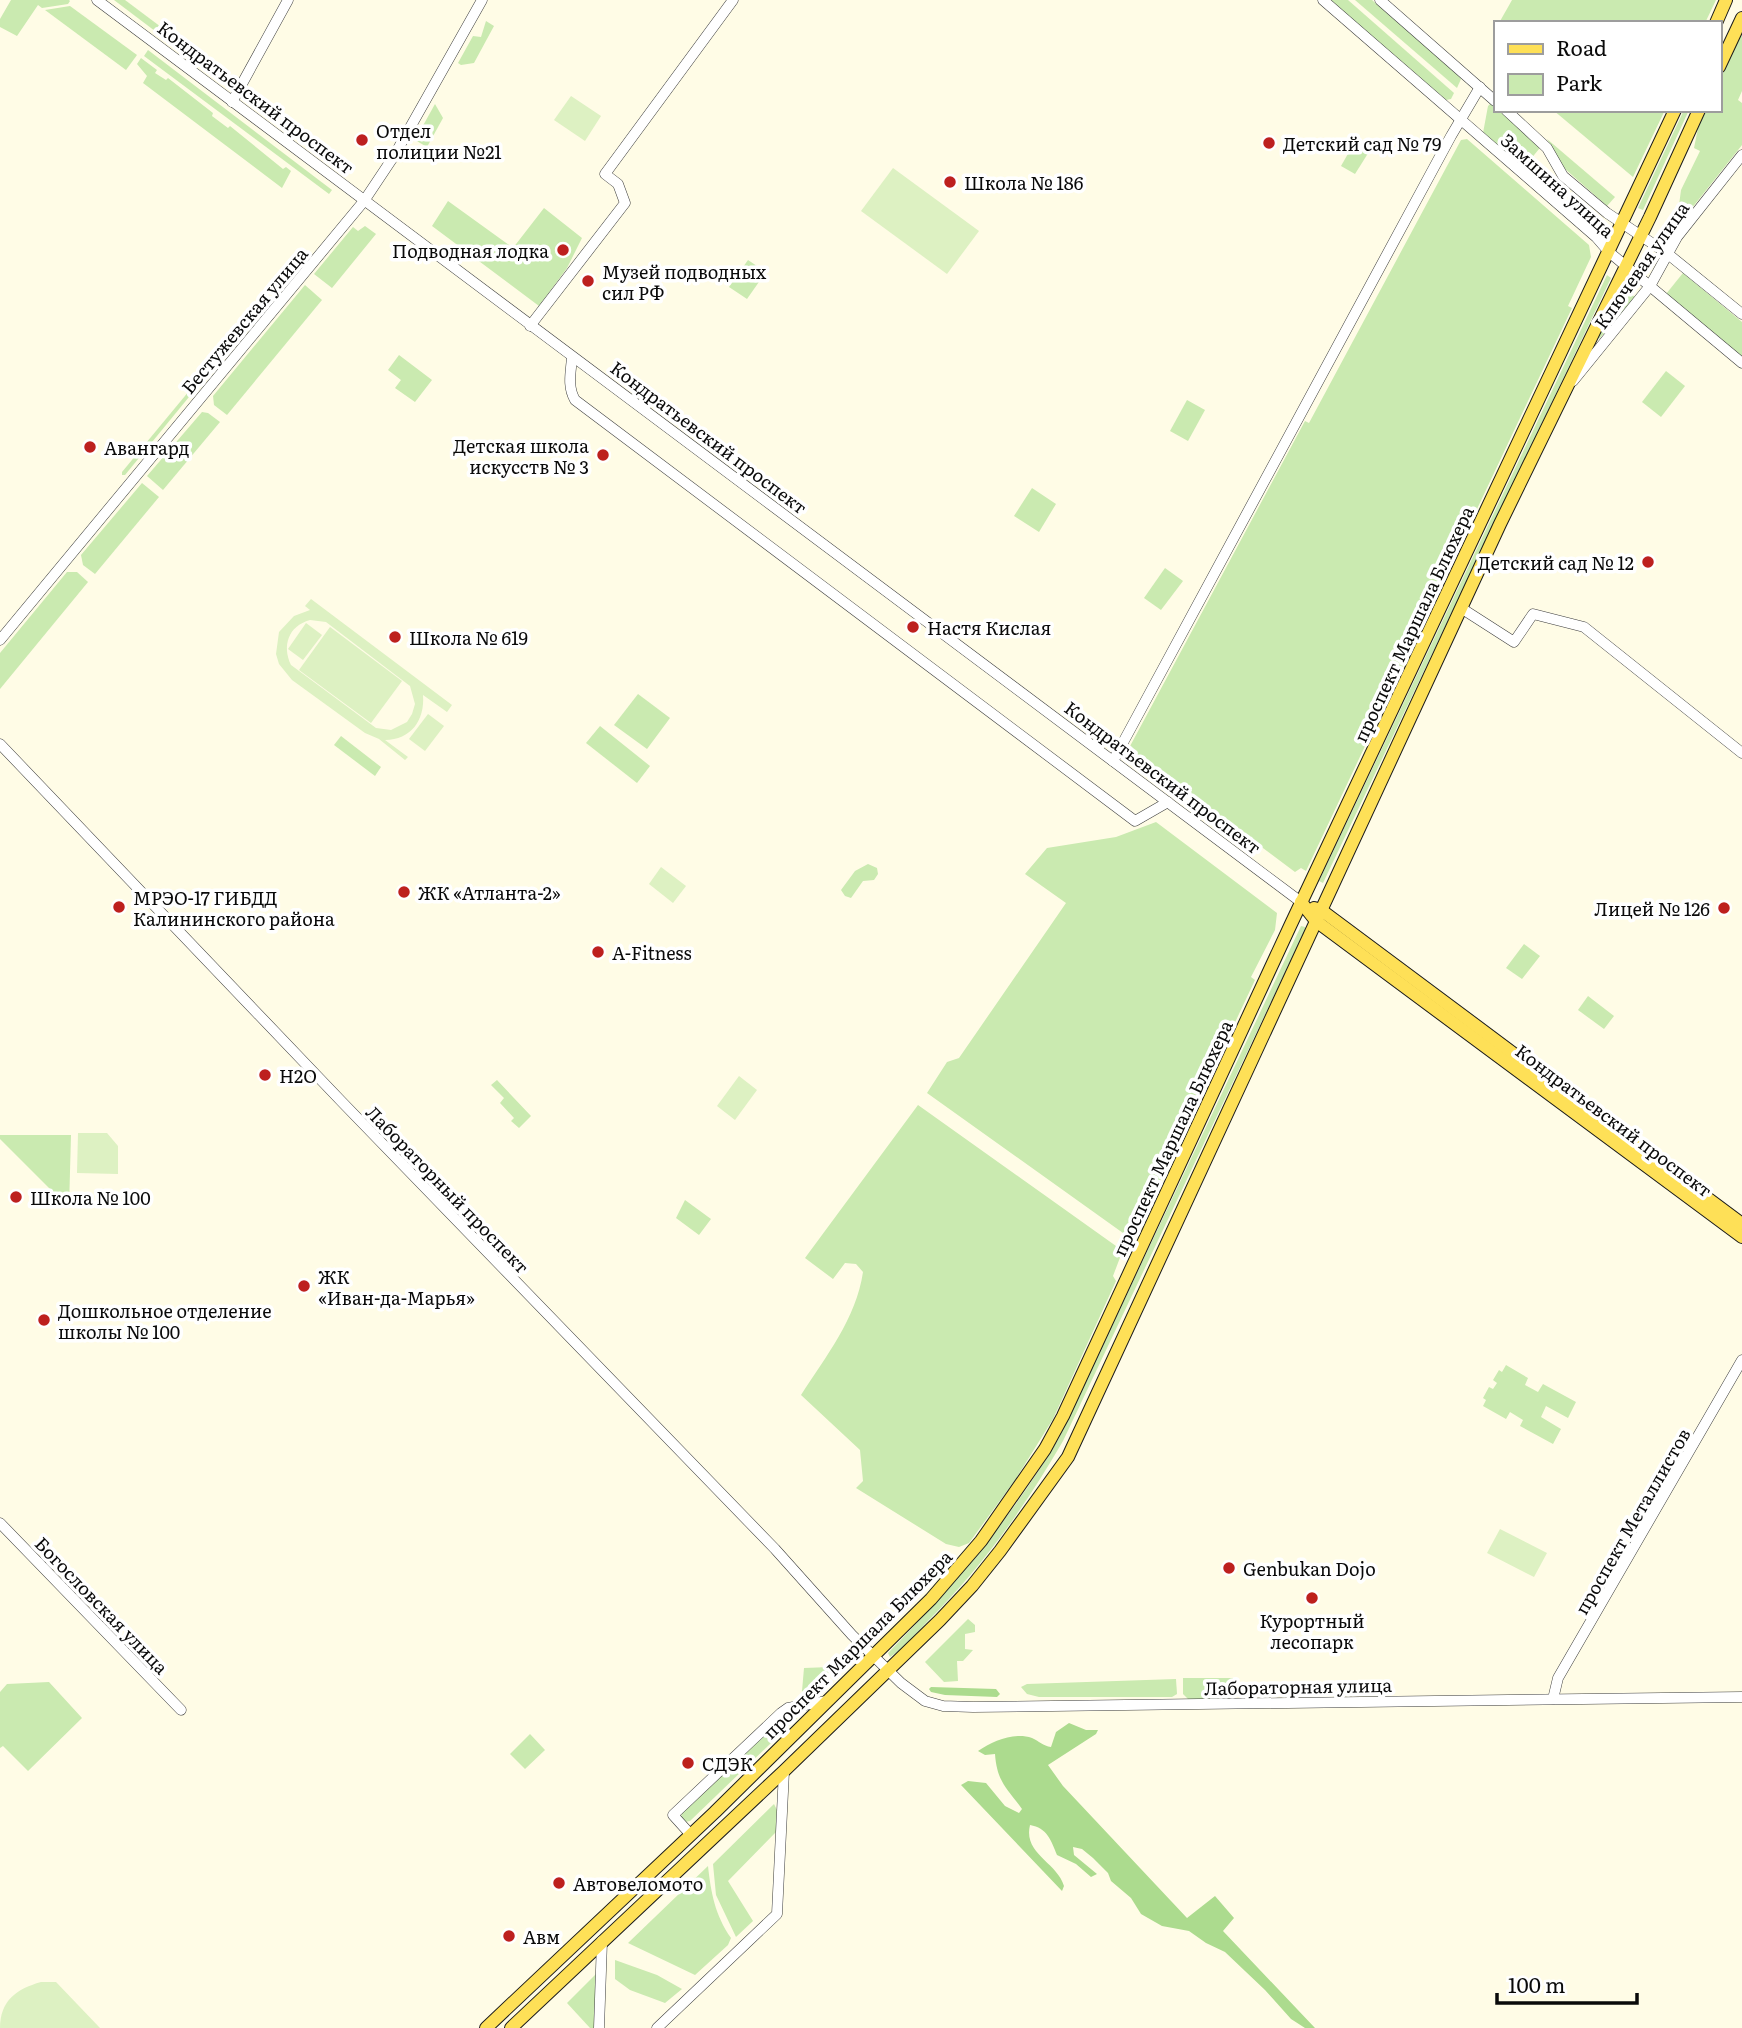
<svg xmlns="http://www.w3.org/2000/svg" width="1742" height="2028" font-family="Literata,serif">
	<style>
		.green { fill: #caeab0 }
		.forest { fill: #acdb8e }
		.pitch { fill: #ddf1c2; fill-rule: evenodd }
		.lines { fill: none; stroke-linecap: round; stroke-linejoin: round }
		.minor-casing { stroke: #3d3d3d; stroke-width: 11 }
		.major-casing { stroke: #1b1b1b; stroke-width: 14 }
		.minor { stroke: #fff; stroke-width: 10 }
		.major { stroke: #fee057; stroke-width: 12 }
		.poi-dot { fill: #bd201e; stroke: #fff; stroke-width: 2.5 }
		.labels { text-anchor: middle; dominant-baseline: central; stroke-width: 7; stroke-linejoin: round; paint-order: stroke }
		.street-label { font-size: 18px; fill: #0a0a0a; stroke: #fff }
		.poi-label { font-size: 18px; fill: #0a0a0a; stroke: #fff; text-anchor: start }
	</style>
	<rect width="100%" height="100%" fill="#fffce6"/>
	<g class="green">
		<path d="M11,0H69L70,1L68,4L42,8L38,5L17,36L0,27V19Z"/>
		<path d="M114,0H125L237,84L233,90Z"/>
		<path d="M1330,0H1348L1454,93L1451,99L1446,100Z"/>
		<path d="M1355,0H1372L1458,75L1461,79L1457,88Z"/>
		<path d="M1512,0H1716L1705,23H1499Z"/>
		<path d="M70,6L137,55L126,70L45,10Z"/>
		<path d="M486,21L494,26L474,63L461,65L458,63L473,36L481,37Z"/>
		<path d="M1742,33V91L1738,100L1742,103V145L1676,228L1681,190L1700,151L1694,148L1698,128L1706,110H1719V82Z"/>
		<path d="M148,50L332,190L329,194L144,56Z"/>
		<path d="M141,58L157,70L155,73L166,80L168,78L213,113L212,116L228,128L230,126L283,169L286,167L291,171L282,188L143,83L147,76L137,64Z"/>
		<path d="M1491,103L1495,110H1499L1539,145V149L1530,160L1511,157L1483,133L1488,106Z"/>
		<path d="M435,104L443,118L427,147L415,140Z"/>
		<path d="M1553,110H1665L1633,177Z"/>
		<path d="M1684,110H1689L1643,210L1638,208Z"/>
		<path d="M1357,138L1372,147L1355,174L1341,166Z"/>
		<path d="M1467,139L1589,245L1591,257L1568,306L1572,308L1306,871L1301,868L1295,872L1129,748L1305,421L1309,423L1461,140Z"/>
		<path d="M1547,139L1615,197L1607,206L1564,168Z"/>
		<path d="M448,201L513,248L544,208L582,238L567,268L539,306L432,226Z"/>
		<path d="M365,226L376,234L332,288L314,274L353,227L358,231Z"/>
		<path d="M748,260L766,272L747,299L729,287Z"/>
		<path d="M1683,273L1742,322V357L1666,294Z"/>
		<path d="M1607,275L1611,278L1323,883L1319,881Z"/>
		<path d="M305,285L322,300L227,415L214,405L213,396Z"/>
		<path d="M1623,287L1636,298L1599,339L1598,337Z"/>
		<path d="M399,355L432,380L415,402L395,388L401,380L388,370Z"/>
		<path d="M1666,371L1685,386L1661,417L1642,402Z"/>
		<path d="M207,372V375L125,475H122V472L204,373Z"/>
		<path d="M1187,400L1205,410L1188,441L1170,431Z"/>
		<path d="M202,412L208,413L220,422L163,490L147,476Z"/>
		<path d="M142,483L159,497L95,574L83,565L81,555Z"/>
		<path d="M1032,488L1056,504L1039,532L1014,516Z"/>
		<path d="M1165,568L1183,581L1161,610L1144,598Z"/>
		<path d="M67,572H77L88,582L0,689V653Z"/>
		<path d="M638,694L670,718L647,749L614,725Z"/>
		<path d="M600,726L650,766L637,783L586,743Z"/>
		<path d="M341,736L381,767L375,776L334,745Z"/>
		<path d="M1156,822L1277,913L1275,930L1251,977L1255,980L1139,1226L1132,1232L1123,1233L927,1093L947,1062L959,1058L1066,903L1025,874L1047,848L1116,837Z"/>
		<path d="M868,864L877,868L878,874L874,880L863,881L851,898L845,896L841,890L855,871Z"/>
		<path d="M1301,926L1305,927V930L1063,1441C1025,1507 982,1567 928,1621C917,1632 904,1649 890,1657L888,1653C953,1587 1011,1519 1059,1438Z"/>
		<path d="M1524,944L1540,956L1522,979L1506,968Z"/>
		<path d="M1588,996L1614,1016L1604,1029L1578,1010Z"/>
		<path d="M497,1080L531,1116L519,1128L511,1121L514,1118L500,1103L504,1098L491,1085Z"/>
		<path d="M918,1105L1116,1246L1121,1255L1113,1276L1116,1281L1053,1419L1015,1480L969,1543L959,1547L946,1544L856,1488L863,1481L860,1450L801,1395C826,1356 856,1319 863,1272L856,1264L845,1263L833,1279L805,1258Z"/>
		<path d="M0,1135H71L69,1208L0,1139Z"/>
		<path d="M685,1200L711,1219L699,1235L676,1218Z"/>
		<path d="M1506,1365L1528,1378L1525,1385L1538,1392L1543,1384L1576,1402L1568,1418L1546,1406L1541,1417L1561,1429L1553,1444L1520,1426L1523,1420L1510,1412L1506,1419L1483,1406L1486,1400L1483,1398L1489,1387L1493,1389L1497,1383L1493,1380L1499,1370L1502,1372Z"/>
		<path d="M968,1619L975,1625V1632L965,1634V1649L973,1650L963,1661H957L958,1681L944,1682L925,1662Z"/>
		<path d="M831,1667C827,1680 820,1687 809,1693L802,1691L804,1668Z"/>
		<path d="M1183,1678H1238L1235,1699H1188L1183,1694Z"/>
		<path d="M1176,1679L1177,1694L1172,1697H1039L1027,1694L1021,1687L1027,1684Z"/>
		<path d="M49,1682L82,1718L28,1771L3,1746L0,1748V1692L7,1684Z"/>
		<path d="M794,1712L798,1717L690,1821L685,1822L681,1818L682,1813L785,1716Z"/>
		<path d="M530,1734L545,1750L525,1769L510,1754Z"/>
		<path d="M774,1804L777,1810L776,1832L728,1881L753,1921L736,1937L716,1895L713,1864Z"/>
		<path d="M708,1866C711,1893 715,1915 731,1938L728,1945L695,1975L628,1943Z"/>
		<path d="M615,1960L657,1975L682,1989L665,2003L630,1990L615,1979Z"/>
		<path d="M598,1972L597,2028H590L567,2003Z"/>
	</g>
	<g class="forest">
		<path d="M931,1687L996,1689L1000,1694L997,1697L945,1695L931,1692L929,1689Z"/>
		<path d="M1069,1723L1086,1730H1098L1096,1734L1048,1765L1063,1786L1187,1918L1215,1896L1234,1918L1223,1931L1315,2028H1305L1291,2019L1265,1990L1225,1952L1206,1943L1189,1931L1162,1926L1141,1914L1131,1898L1111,1881L1108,1873L1093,1858L1082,1849L1073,1847L1074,1855L1097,1874L1091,1877L1076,1864L1057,1855C1051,1840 1047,1828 1030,1825C1023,1854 1057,1862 1064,1886L1062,1891L961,1785L968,1781L986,1783L1005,1806L1019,1813L1022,1809C1007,1788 997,1782 995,1754L985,1755L978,1751C993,1741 1014,1732 1032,1738C1039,1741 1043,1746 1051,1747L1056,1732Z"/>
	</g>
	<g class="pitch">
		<path d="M571,96L601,116L585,141L554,120Z"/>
		<path d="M893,168L979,231L947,274L861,211Z"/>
		<path d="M311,599L452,705L447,712L423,695C425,720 411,740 385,740L408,757L405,760L379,739L365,733L292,680L279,664L276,654L279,632L294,616L310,610L305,606ZM310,620L326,622L410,686L415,704L412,714L407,722L391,730L376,728L291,665C282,646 288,626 310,620Z"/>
		<path d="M306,623L322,635L303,660L288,649Z"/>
		<path d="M330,627L402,681L371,723L299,670Z"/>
		<path d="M428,714L444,726L425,751L409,739Z"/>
		<path d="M661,867L686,886L673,903L649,884Z"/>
		<path d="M739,1076L757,1090L735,1120L717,1106Z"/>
		<path d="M78,1133H107L118,1146V1174L77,1173Z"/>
		<path d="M1500,1529L1547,1553L1534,1577L1487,1553Z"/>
		<path d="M41,1982H56L100,2028H0C0,2001 16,1989 41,1982Z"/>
	</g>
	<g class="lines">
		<g class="minor-casing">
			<g id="minor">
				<path d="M97,0L1301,902"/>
				<path d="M1323,0L1596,237L1609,252L1742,363"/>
				<path d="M1380,0L1495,101"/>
				<path d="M232,102L288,0"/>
				<path d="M1506,110L1547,148L1563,176L1607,213L1668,254L1742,314"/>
				<path d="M530,326L625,203L618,184L605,174L733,0"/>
				<path d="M572,357C571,372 567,386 575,400L1135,821L1168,802"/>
				<path d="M1573,381L1650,286L1677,237L1742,155"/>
				<path d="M1461,608L1514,642L1533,614L1584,627L1742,753"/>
				<path d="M0,640L364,201L394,156L482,0"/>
				<path d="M0,744L342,1102L775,1549L852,1635L901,1683L925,1701L943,1706L973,1707L1742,1697"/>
				<path d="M1113,761L1451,136L1480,87"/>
				<path d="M0,1523L181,1710"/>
				<path d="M1553,1699L1558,1678L1742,1360"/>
				<path d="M691,1835L673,1815L781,1713L788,1708L827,1701"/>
				<path d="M599,2028L602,1941"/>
				<path d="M657,2028L777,1914L784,1771"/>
			</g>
		</g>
		<g class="major-casing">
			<g id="major">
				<path d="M1716,23L1726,0"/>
				<path d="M1719,67L1742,18"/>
				<path d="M1301,902L1316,921L1742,1237"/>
				<path d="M1314,908L1321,910L1742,1224"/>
				<path d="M486,2028L715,1812L931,1599L981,1541L1045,1449L1063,1416L1291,924L1675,110"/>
				<path d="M511,2028L784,1771L940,1620L972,1586L1000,1551L1068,1457L1500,524L1650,217L1699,110"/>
			</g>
		</g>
		<use href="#minor" class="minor"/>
		<use href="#major" class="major"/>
	</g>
	<g class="poi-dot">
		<circle cx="362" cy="140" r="7"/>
		<circle cx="1269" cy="143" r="7"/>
		<circle cx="950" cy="182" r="7"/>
		<circle cx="563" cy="250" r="7"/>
		<circle cx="588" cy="281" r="7"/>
		<circle cx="90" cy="447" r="7"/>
		<circle cx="603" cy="455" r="7"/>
		<circle cx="1648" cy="562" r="7"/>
		<circle cx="913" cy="627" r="7"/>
		<circle cx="395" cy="637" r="7"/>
		<circle cx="404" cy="892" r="7"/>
		<circle cx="119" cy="907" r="7"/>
		<circle cx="1724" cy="908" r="7"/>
		<circle cx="598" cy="952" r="7"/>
		<circle cx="265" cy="1075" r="7"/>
		<circle cx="16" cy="1197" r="7"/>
		<circle cx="304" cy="1286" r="7"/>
		<circle cx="44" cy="1320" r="7"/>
		<circle cx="1229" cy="1568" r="7"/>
		<circle cx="1312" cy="1598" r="7"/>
		<circle cx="688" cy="1763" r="7"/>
		<circle cx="559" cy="1883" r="7"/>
		<circle cx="509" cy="1936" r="7"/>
	</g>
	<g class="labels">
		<g class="street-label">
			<text transform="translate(256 97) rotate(37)">Кондратьевский проспект</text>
			<text transform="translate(1558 185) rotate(42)">Замшина улица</text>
			<text transform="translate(1641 265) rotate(-55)">Ключевая улица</text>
			<text transform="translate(244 320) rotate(-50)">Бестужевская улица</text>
			<text transform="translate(709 437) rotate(37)">Кондратьевский проспект</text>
			<text transform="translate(1413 624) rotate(-65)">проспект Маршала Блюхера</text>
			<text transform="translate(1163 777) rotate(37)">Кондратьевский проспект</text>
			<text transform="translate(1614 1120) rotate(37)">Кондратьевский проспект</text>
			<text transform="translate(1172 1138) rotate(-65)">проспект Маршала Блюхера</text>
			<text transform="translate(448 1189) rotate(46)">Лабораторный проспект</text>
			<text transform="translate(1632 1521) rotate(-60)">проспект Металлистов</text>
			<text transform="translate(102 1605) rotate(46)">Богословская улица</text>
			<text transform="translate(857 1644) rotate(-45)">проспект Маршала Блюхера</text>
			<text transform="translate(1298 1686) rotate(-1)">Лабораторная улица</text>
		</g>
		<g class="poi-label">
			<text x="376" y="130">Отдел<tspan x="376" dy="21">полиции №21</tspan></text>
			<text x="1283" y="143">Детский сад № 79</text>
			<text x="964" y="182">Школа № 186</text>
			<text x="549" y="250" text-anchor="end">Подводная лодка</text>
			<text x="602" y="271">Музей подводных<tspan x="602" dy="21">сил РФ</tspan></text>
			<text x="589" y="445" text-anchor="end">Детская школа<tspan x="589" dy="21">искусств № 3</tspan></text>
			<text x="104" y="447">Авангард</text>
			<text x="1634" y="562" text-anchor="end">Детский сад № 12</text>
			<text x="927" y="627">Настя Кислая</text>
			<text x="409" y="637">Школа № 619</text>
			<text x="418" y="892">ЖК «Атланта-2»</text>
			<text x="133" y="897">МРЭО-17 ГИБДД<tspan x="133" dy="21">Калининского района</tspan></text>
			<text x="1710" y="908" text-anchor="end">Лицей № 126</text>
			<text x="612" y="952">A-Fitness</text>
			<text x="279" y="1075">H2O</text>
			<text x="30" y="1197">Школа № 100</text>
			<text x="318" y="1276">ЖК<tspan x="318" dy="21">«Иван-да-Марья»</tspan></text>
			<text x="58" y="1310">Дошкольное отделение<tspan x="58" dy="21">школы № 100</tspan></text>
			<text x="1243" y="1568">Genbukan Dojo</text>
			<text x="1312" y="1620" text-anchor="middle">Курортный<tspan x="1312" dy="21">лесопарк</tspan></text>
			<text x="702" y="1763">СДЭК</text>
			<text x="573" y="1883">Автовеломото</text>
			<text x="523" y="1936">Авм</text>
		</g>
	</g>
	<rect x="1494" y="21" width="228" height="91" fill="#ffffff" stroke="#9d9d9d" stroke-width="2"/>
	<rect x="1508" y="44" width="35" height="10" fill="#fee057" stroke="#9d9d9d" stroke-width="2"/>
	<text x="1556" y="56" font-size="21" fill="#0a0a0a">Road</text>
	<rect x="1508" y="74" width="35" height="21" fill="#caeab0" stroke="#9d9d9d" stroke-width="2"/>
	<text x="1556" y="91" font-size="21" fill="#0a0a0a">Park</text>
	<path d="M1497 1993v10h140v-10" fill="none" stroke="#0a0a0a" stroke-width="3.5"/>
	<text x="1508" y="1993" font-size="21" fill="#0a0a0a" stroke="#ffffff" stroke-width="5" paint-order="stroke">100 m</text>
</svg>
